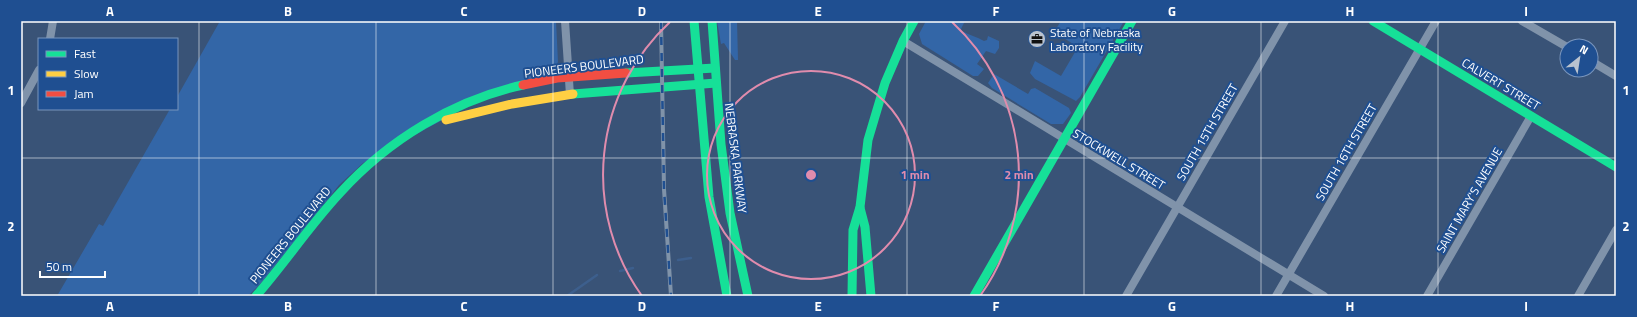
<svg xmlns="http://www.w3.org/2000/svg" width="1637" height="317" font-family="'Titillium Web',sans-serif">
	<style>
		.green { fill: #3366a7 }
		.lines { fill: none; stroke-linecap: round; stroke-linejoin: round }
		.stream { stroke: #3d5f8d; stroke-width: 2.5 }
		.street { stroke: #8093aa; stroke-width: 8 }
		.fast { stroke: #16e098; stroke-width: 9 }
		.slow { stroke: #ffcf43; stroke-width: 9 }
		.jam { stroke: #f24e42; stroke-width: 9 }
		.rail-casing { stroke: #8093a9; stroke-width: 4 }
		.rail { stroke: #1f4f91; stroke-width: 2.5; stroke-dasharray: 8; stroke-linecap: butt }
		.grid { fill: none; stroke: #fff; stroke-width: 1; stroke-opacity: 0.55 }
		.ring { fill: none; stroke: #e08cad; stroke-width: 2 }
		.labels { text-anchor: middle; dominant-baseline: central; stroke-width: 4; stroke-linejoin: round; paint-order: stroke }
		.poi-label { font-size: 12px; fill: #fff; stroke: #1f4f91; text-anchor: start }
		.street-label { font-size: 12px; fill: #fff; stroke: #1f4f91 }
		.centre { fill: #e08cad; stroke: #1f4f91; stroke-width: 2 }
		.ring-label { font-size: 12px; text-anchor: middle; font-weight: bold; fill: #e08cad; stroke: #1f4f91; stroke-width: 4; stroke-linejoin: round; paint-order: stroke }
		.neatline { fill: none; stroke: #fff; stroke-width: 1.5 }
		.grid-label { font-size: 13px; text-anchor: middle; font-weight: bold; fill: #fff }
	</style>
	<rect width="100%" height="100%" fill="#395377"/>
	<g class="green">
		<path d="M220,21H556L558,62L554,69L546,75L507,85L363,163L339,185L261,283L248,296H57L99,224L103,226L170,109H177V97Z"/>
		<path d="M717,21H737L738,60H735L724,43L721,44Z"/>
		<path d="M926,21H965L961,29L962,31C969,35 977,37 984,41L987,40L988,36L999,41V48L995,54L986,51L977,64L984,69L978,76H973L922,44L919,34Z"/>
		<path d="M1061,21H1124L1080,97L1076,101L1035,79L1030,73L1035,61L1061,76L1078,47L1054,32Z"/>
		<path d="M994,74L1028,94L1031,89L1035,88L1069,108L1071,113L1063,124H1051L992,88L988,83Z"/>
	</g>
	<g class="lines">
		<g class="stream">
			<path d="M678,260L691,258"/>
			<path d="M620,271L633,268"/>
			<path d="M567,296L597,275"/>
		</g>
		<g class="street">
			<path d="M565,21L570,95"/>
			<path d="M1522,21L1567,47"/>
			<path d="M50,39L53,21"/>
			<path d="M903,41L1324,296"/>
			<path d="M1591,61L1616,76"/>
			<path d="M21,103L39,70"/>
			<path d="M1126,296L1285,21"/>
			<path d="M1276,296L1436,21"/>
			<path d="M1427,296L1531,116"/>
			<path d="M1578,296L1616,230"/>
		</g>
		<g class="fast">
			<path d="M694,21L709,197L727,296"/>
			<path d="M712,21L721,144L730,213L748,296"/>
			<path d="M1373,21L1616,167"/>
			<path d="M626,73L715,68"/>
			<path d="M573,94L716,83"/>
			<path d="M860,208L865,227L871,296"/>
			<path d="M256,296C285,263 310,225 340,193C388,140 454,100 523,85"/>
			<path d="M852,296L853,230L860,207L868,140L885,83L903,41L914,21"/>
			<path d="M974,296L1132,21"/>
		</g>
		<path class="slow" d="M446,120L512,104L573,94"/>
		<path class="jam" d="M523,85L557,78L626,73"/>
		<g class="rail-casing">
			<path id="rail" d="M661,21L664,189L671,296"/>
		</g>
		<use href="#rail" class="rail"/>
	</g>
	<path class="grid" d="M199,21V296M376,21V296M553,21V296M730,21V296M907,21V296M1084,21V296M1261,21V296M1438,21V296M21,158H1616"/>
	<g class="ring">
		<circle cx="811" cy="175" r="104"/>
		<path d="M642 296A208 208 0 0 1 670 22M952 22A208 208 0 0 1 980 296"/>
	</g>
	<defs>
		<g id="office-disc" transform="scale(0.9)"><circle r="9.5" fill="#bac3cf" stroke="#1f4f91"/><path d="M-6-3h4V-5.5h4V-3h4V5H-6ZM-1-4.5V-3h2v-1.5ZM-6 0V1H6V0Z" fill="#111"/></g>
	</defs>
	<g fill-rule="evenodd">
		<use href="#office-disc" x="1037" y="39"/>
	</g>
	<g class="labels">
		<g class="poi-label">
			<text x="1050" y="32">State of Nebraska<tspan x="1050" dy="14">Laboratory Facility</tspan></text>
		</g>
		<g class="street-label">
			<text transform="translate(584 66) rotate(-7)">PIONEERS BOULEVARD</text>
			<text transform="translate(1501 84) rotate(31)">CALVERT STREET</text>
			<text transform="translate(1207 132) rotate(-60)">SOUTH 15TH STREET</text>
			<text transform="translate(1346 152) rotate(-60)">SOUTH 16TH STREET</text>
			<text transform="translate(736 158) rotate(83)">NEBRASKA PARKWAY</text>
			<text transform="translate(1119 159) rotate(31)">STOCKWELL STREET</text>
			<text transform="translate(1469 200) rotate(-60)">SAINT MARY'S AVENUE</text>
			<text transform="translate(290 235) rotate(-51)">PIONEERS BOULEVARD</text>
		</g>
	</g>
	<circle cx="811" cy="175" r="6" class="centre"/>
	<g class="ring-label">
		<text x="915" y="179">1 min</text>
		<text x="1019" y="179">2 min</text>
	</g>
	<rect width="1637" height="317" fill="none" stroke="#1f4f91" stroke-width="44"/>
	<rect x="38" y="38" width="140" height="72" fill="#1f4f91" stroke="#7995bd"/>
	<rect x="46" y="51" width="20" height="6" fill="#16e098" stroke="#7995bd"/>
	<text x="74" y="58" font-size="12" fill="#ffffff">Fast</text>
	<rect x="46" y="71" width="20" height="6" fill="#ffcf43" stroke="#7995bd"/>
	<text x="74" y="78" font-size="12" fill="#ffffff">Slow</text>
	<rect x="46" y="91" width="20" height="6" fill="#f24e42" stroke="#7995bd"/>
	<text x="74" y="98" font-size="12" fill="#ffffff">Jam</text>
	<g transform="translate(1579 58) rotate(30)"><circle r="19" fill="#1f4f91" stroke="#7995bd"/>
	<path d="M0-3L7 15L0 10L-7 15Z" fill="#bac3cf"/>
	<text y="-6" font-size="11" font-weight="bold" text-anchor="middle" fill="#ffffff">N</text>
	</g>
	<path d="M40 271v6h65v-6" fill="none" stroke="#ffffff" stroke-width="2"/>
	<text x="46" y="271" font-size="12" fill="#ffffff" stroke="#1f4f91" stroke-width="3" paint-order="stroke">50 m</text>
	<rect x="22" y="22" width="1593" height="273" class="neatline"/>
	<g class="grid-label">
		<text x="110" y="16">A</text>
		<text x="288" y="16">B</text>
		<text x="464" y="16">C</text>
		<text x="642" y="16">D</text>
		<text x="818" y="16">E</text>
		<text x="996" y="16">F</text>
		<text x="1172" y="16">G</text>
		<text x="1350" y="16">H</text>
		<text x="1526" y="16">I</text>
		<text x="11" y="95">1</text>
		<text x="1626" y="95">1</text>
		<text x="11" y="231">2</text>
		<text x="1626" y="231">2</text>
		<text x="110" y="311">A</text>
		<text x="288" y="311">B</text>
		<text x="464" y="311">C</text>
		<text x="642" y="311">D</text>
		<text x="818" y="311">E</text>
		<text x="996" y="311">F</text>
		<text x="1172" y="311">G</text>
		<text x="1350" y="311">H</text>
		<text x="1526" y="311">I</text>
	</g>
</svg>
